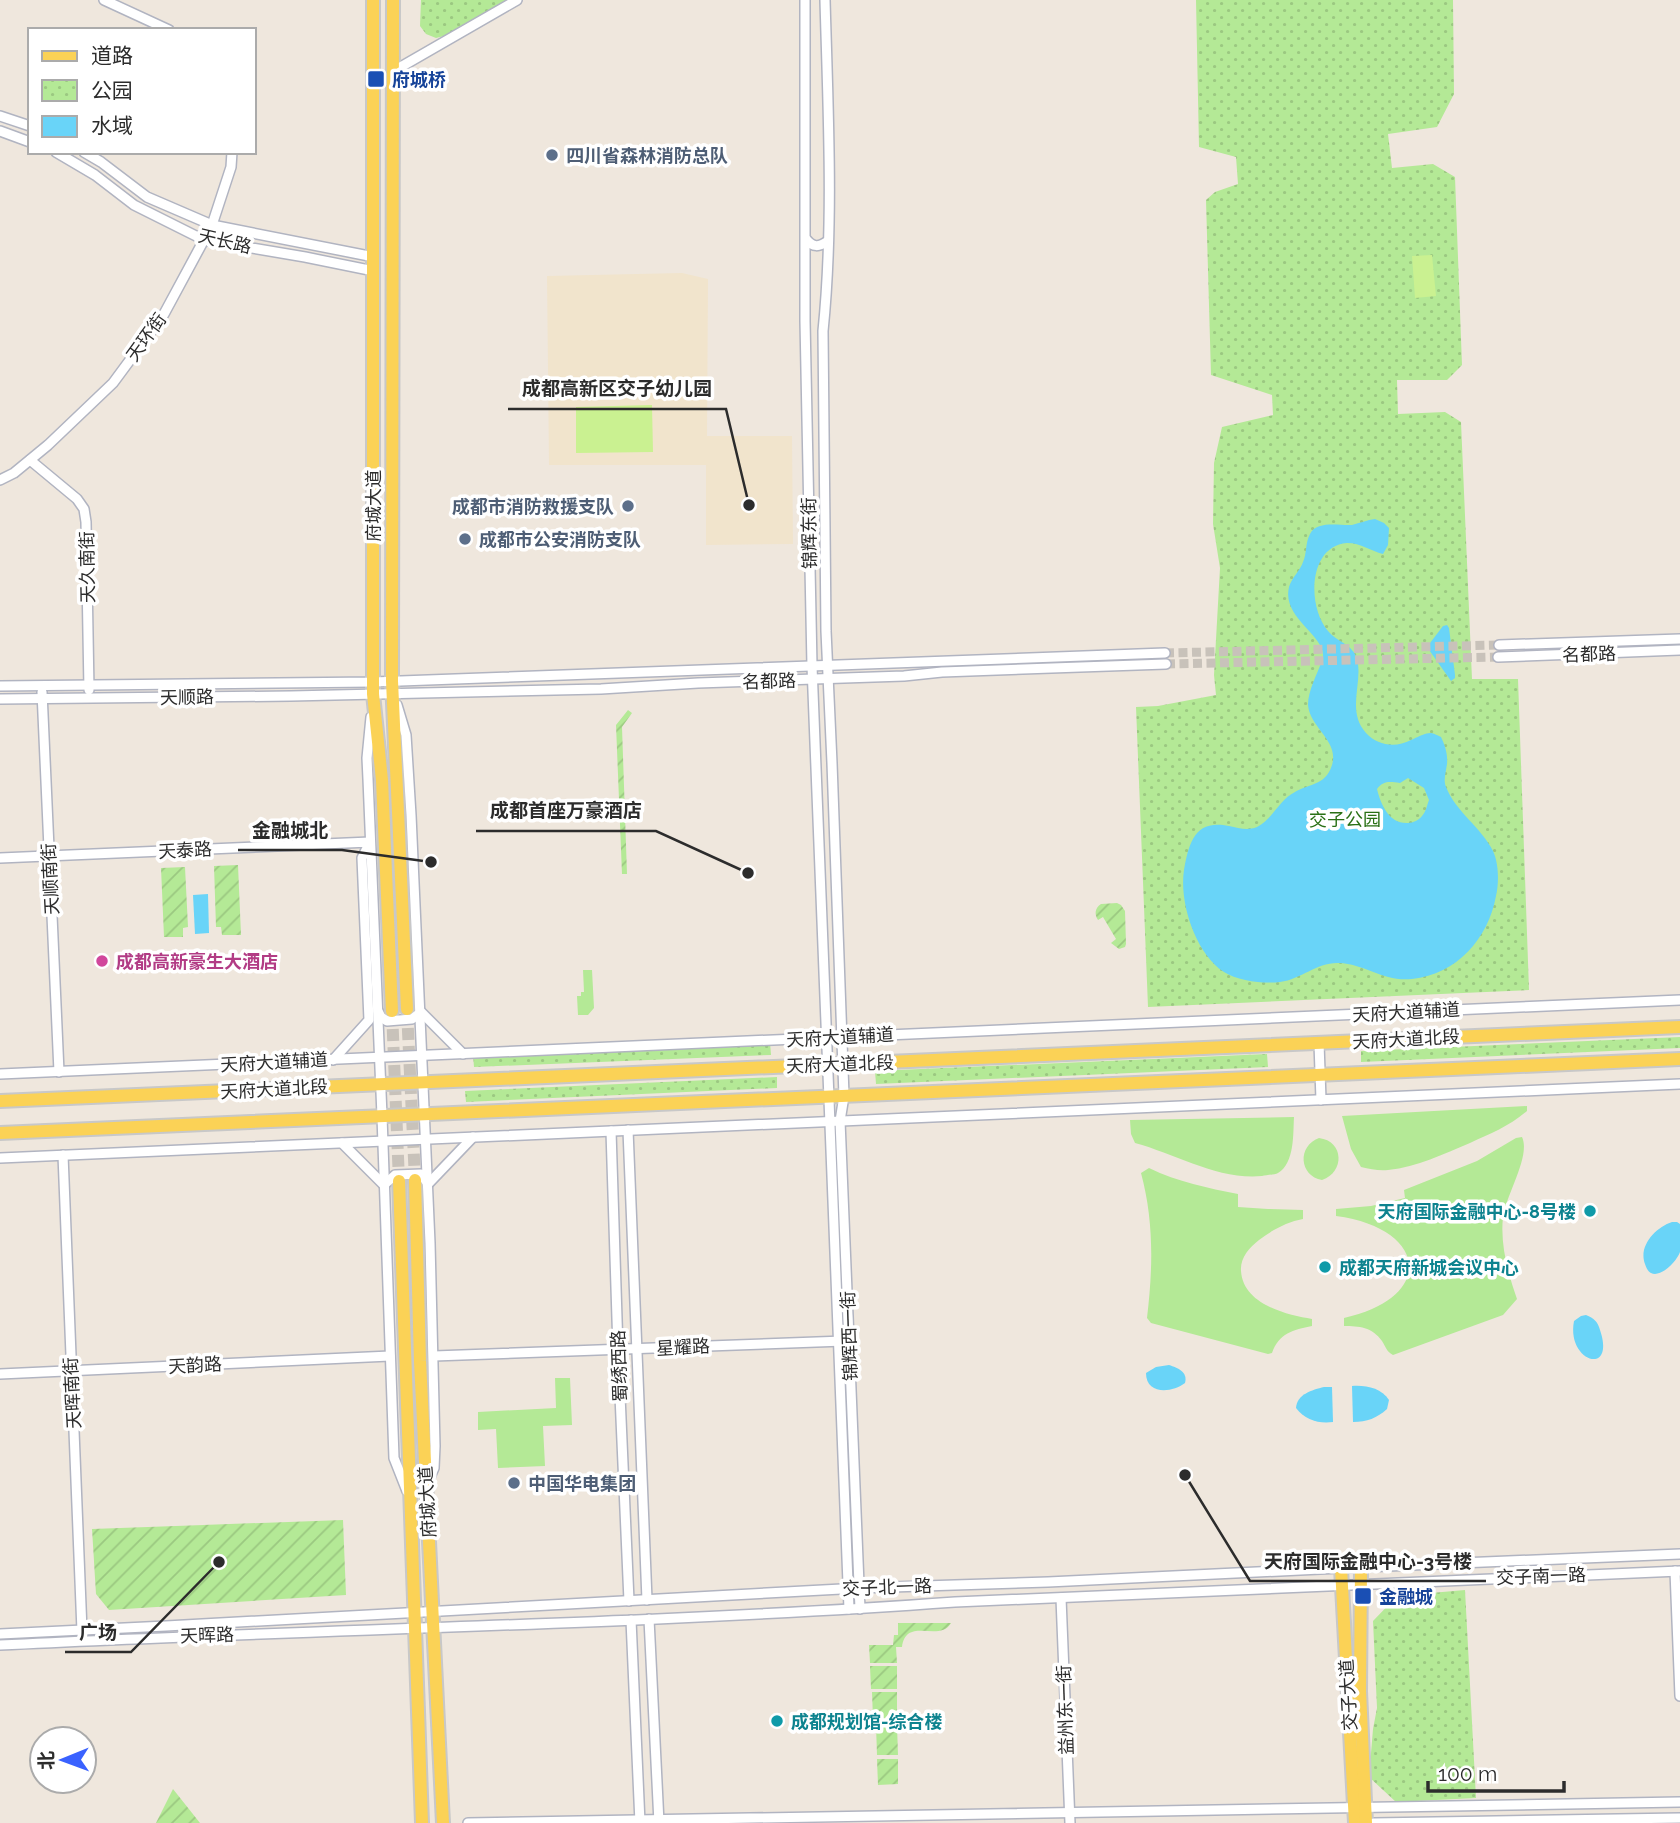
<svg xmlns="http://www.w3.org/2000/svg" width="1680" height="1823" font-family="Raleway,'Noto Sans SC',sans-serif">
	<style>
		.education { fill: #f1e4cc }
		.grass { fill: #b4e996 }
		.park { fill: url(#park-dots) }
		.garden { fill: url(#garden-furrows) }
		.pitch { fill: #caf191 }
		.water { fill: #69d4f8; fill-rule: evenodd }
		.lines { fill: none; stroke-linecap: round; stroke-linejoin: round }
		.minor-tunnel { stroke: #c8c2ba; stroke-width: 9; stroke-dasharray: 9 4.5; stroke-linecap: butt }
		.major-tunnel { stroke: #c8c2ba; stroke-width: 12; stroke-dasharray: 12 6; stroke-linecap: butt }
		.minor-casing { stroke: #b1b4c1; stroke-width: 12 }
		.major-casing { stroke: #c8c8c8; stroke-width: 16 }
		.minor { stroke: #fff; stroke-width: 9 }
		.major { stroke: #fbd256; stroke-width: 12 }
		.transit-dot { fill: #1a4fb4; stroke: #fff; stroke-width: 2.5 }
		.service-dot { fill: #5c6f8a; stroke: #fff; stroke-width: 2.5 }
		.hotel-dot { fill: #d1479c; stroke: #fff; stroke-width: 2.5 }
		.culture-dot { fill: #0f9aa8; stroke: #fff; stroke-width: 2.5 }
		.labels { text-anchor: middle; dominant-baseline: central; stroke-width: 7; stroke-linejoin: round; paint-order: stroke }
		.transit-label { font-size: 18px; font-weight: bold; fill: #164399; stroke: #fff; text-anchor: start }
		.service-label { font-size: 18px; font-weight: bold; fill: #4e5e75; stroke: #fff; text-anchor: start }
		.street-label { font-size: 18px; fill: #2c2c2c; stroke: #fff }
		.park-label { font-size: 18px; fill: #297015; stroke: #fff }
		.hotel-label { font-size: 18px; font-weight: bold; fill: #b23c85; stroke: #fff; text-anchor: start }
		.culture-label { font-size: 18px; font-weight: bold; fill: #0d838f; stroke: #fff; text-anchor: start }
		.leader { fill: none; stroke: #2c2c2c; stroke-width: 2.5 }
		.callout-dot { fill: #2c2c2c; stroke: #fff; stroke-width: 2.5 }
		.callout-label { font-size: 19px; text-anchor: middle; font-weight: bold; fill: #2c2c2c; stroke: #fff; stroke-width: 7; stroke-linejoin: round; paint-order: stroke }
	</style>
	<defs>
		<pattern id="park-dots" width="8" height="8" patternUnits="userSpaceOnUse" patternTransform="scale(1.75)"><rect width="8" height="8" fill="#b4e996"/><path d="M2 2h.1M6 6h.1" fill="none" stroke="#9bc881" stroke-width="1.8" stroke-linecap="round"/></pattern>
		<pattern id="garden-furrows" width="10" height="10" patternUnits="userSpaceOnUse" patternTransform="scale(1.75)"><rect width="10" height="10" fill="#b4e996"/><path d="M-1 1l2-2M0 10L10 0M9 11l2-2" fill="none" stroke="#9bc881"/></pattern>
	</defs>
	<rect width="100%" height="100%" fill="#efe7dd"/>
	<path class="education" d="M682,273L708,279L707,436H792L793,544L706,545V465H549L547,276Z"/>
	<g class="grass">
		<path d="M583,970H592L594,1008L588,1015H578L577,996H581V992H584Z"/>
		<path d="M1527,1106V1111C1510,1126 1490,1134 1470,1143C1443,1154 1418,1167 1388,1170C1379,1171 1370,1169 1361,1167L1351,1149L1342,1116Z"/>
		<path d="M1294,1117C1293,1133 1295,1163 1278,1173C1274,1175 1266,1175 1262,1176C1217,1180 1176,1154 1135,1143L1131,1134L1130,1120Z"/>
		<path d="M1522,1137C1531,1156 1506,1195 1503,1217C1500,1245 1508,1273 1517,1299L1503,1315L1393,1355C1386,1351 1386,1347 1382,1341C1372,1327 1359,1326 1344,1326V1318C1437,1297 1427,1228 1336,1216V1209L1371,1206L1405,1198L1404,1190L1477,1161L1516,1138Z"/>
		<path d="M1319,1138C1344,1141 1345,1172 1322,1180C1299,1176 1297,1146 1319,1138Z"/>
		<path d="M1149,1168C1178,1182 1208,1188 1238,1194V1207L1268,1209L1303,1210V1219C1287,1222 1272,1230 1259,1240C1249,1248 1240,1258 1241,1271C1243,1304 1286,1315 1312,1319V1326C1293,1330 1279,1333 1272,1353L1268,1354L1151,1323L1147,1318C1153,1268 1154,1221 1141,1173Z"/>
		<path d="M555,1378H570L572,1425L543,1426L545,1466L498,1468L496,1429L478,1430V1412L556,1408Z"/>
	</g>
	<g class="park">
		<path d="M421,0H508L448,35L436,38L426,34L420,26Z"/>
		<path d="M1196,0H1453L1454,94L1437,127L1388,134L1392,168L1433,164L1455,177L1462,365L1447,380H1397L1398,414L1445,412L1461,422L1472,679H1518L1529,990L1148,1007L1136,707L1158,706L1216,695L1214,675L1220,568L1213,524L1214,463L1222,427L1273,415L1272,395L1211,375L1206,200L1215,192L1238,184L1236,157L1199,147Z"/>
		<path d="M1680,1037V1048L1361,1062V1051Z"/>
		<path d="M770,1042L771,1055L474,1067L473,1055Z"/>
		<path d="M1267,1054L1268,1067L876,1084L875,1071Z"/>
		<path d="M777,1077V1088L466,1102L465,1091Z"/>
		<path d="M1465,1590L1476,1798L1396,1802L1369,1777L1373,1729L1377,1708L1373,1621L1397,1596Z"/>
	</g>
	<g class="garden">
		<path d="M628,710L632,713L622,727L627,874H622L616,725Z"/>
		<path d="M238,865L241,935H222L221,927H216L214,866Z"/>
		<path d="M185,867L188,927L183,928V937H164L161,868Z"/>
		<path d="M1117,903L1121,905L1125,911L1126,944L1125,947L1119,949L1111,943L1116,939L1103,917L1098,920C1094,914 1095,908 1101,904Z"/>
		<path d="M343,1520L346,1595L109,1610L96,1594L92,1529Z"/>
		<path d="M898,1623H951C940,1643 906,1616 902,1647H896L897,1663H870L869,1645H893L894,1635H898Z"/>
		<path d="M870,1666H897V1689H871Z"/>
		<path d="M872,1692H897V1719H873Z"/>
		<path d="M876,1725H897L898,1755H877Z"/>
		<path d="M877,1759H898V1784L878,1785Z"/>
		<path d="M173,1789L200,1823H156Z"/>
	</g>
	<g class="pitch">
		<path d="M1432,255L1436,296L1415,298L1412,256Z"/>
		<path d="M652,405L653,452L576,453V407Z"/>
	</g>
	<g class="water">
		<path d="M1375,519L1384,523L1389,528L1388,545L1383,554C1371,551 1361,543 1347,543C1308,546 1307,607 1328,631C1336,641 1351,644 1356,656C1365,680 1345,710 1366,733C1378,746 1396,748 1411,740C1416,738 1424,733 1431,733C1433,733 1439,736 1441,737C1445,745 1448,755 1447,764C1446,772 1443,780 1446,787C1456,812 1481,827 1493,851C1499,864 1499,883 1496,896C1488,939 1457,974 1412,979C1384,982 1365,964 1339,963C1317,962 1302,979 1280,982C1264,984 1238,981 1224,972C1195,953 1179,902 1184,870C1189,842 1195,819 1229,826C1239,828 1247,831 1257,827C1272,820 1279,800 1295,792C1306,785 1322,785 1329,772C1345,743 1310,730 1308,705C1308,691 1317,674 1322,661C1331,637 1281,620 1289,587C1292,577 1300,571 1303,562C1307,554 1305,543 1310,534C1317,520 1340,526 1352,525C1360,523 1367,520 1375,519ZM1408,778L1424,788L1429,800C1427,805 1426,812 1422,816C1419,820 1413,823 1408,823C1389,824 1381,805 1377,789C1384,780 1390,782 1400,783Z"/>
		<path d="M1447,625L1449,628L1455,675V678L1451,681L1427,647L1443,626Z"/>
		<path d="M208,894L209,933L195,934L193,895Z"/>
		<path d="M1672,1222H1677L1680,1224C1680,1233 1680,1244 1680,1252C1677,1261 1661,1278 1651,1273C1648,1272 1646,1267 1645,1264C1638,1246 1656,1227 1672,1222Z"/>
		<path d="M1586,1315C1594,1318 1598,1322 1600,1330C1616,1377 1566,1362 1574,1321L1581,1316Z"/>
		<path d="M1169,1365C1178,1368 1188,1372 1185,1383C1172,1393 1146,1395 1146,1373L1156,1367Z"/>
		<path d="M1352,1386C1366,1385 1381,1388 1389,1400L1387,1409C1377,1418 1367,1422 1353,1422Z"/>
		<path d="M1324,1387H1332L1333,1422C1319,1424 1305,1420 1296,1408C1297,1394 1312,1390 1324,1387Z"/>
	</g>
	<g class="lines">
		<g class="minor-tunnel">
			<path d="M1165,653L1499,645"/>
			<path d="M1166,664L1498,657"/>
		</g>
		<g class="major-tunnel">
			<path d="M407,1010L415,1180"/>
			<path d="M392,1011L399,1181"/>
		</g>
		<g class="minor-casing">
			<g id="minor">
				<path d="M104,0L169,30"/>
				<path d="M805,0V321L812,666L849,1609"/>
				<path d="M825,0C828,109 834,223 823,331L826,631L832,763L844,1096L840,1121L860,1609"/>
				<path d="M392,72L517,0"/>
				<path d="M0,116L30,126"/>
				<path d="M0,131L30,142"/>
				<path d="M56,152L95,175L134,205L204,240L305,257L374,271"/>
				<path d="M84,152L101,162L147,197L212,225L374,257"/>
				<path d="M806,239C813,248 819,247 828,241"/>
				<path d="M30,460L77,499L84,509L86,522L89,690"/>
				<path d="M0,480L14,473L48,445L113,383L164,314L212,225L231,167L232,152"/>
				<path d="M1499,645L1680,639"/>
				<path d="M1498,657L1680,650"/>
				<path d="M0,686L373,682L1165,653"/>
				<path d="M42,692L59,1072"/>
				<path d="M0,699L291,696L601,689L698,683L904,676L942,672L1166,664"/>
				<path d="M397,705L406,735L411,815L430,1243L435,1446L434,1468L428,1482"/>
				<path d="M371,717L367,758L368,779L382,1116L394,1458L407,1491"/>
				<path d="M0,858L370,842L362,858L369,1020L333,1060"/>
				<path d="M378,1011L381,1017L387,1021L412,1019L421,1012L463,1054"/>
				<path d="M1319,1043L1321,1100"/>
				<path d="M0,1074L1680,1000"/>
				<path d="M628,1130L647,1600"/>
				<path d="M611,1131L618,1350L629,1601"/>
				<path d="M342,1143L384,1185L395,1175L421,1174L428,1184L473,1137"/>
				<path d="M63,1155L82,1631"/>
				<path d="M0,1158L1680,1084"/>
				<path d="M434,1356L844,1341"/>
				<path d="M0,1374L390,1356"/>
				<path d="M1675,1571L1680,1696"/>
				<path d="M1061,1598L1070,1823"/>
				<path d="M649,1619L659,1823"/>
				<path d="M631,1620L640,1823"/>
				<path d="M0,1634L166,1626L860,1588L1048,1582L1341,1568L1680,1554"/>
				<path d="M0,1645C318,1629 637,1625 955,1602L1680,1571"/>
				<path d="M468,1823L1680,1802"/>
				<path d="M1374,1823L1680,1818"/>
			</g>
		</g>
		<g class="major-casing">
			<g id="major">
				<path d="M373,0V694L382,780L392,1011"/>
				<path d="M393,0L392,681L407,1009"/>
				<path d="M0,1101L1680,1027"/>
				<path d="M0,1133L1680,1059"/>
				<path d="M415,1180L420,1361L443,1823"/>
				<path d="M399,1181L422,1823"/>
				<path d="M1341,1568L1355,1823"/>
				<path d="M1361,1568L1360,1691L1366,1823"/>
			</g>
		</g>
		<use href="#minor" class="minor"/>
		<use href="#major" class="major"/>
	</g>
	<g class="transit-dot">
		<rect x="367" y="70" width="18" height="18" rx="3.5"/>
		<rect x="1354" y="1587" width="18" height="18" rx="3.5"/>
	</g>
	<g class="service-dot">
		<circle cx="552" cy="155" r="7"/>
		<circle cx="628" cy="506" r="7"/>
		<circle cx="465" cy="539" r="7"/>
		<circle cx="514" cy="1483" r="7"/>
	</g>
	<circle class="hotel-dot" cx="102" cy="961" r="7"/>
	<g class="culture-dot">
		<circle cx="1590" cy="1211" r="7"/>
		<circle cx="1325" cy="1267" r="7"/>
		<circle cx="777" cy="1721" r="7"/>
	</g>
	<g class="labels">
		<g class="transit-label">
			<text x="392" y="79">府城桥</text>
			<text x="1379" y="1596">金融城</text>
		</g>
		<g class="service-label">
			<text x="566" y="155">四川省森林消防总队</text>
			<text x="614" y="506" text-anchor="end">成都市消防救援支队</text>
			<text x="479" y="539">成都市公安消防支队</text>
			<text x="528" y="1483">中国华电集团</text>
		</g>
		<g class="street-label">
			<text transform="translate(225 241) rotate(13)">天长路</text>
			<text transform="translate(146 337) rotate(-54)">天环街</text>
			<text transform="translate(373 506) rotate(-90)">府城大道</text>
			<text transform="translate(809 533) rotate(-91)">锦辉东街</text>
			<text transform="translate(87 567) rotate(-91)">天久南街</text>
			<text transform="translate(1589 654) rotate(-2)">名都路</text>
			<text transform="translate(769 681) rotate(-2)">名都路</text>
			<text transform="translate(187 697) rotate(-1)">天顺路</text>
			<text transform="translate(185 850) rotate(-3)">天泰路</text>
			<text transform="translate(50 879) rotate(-93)">天顺南街</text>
			<text transform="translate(1406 1012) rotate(-3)">天府大道辅道</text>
			<text transform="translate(840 1037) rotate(-3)">天府大道辅道</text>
			<text transform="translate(1406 1039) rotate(-3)">天府大道北段</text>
			<text transform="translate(274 1062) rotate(-3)">天府大道辅道</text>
			<text transform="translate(840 1064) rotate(-2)">天府大道北段</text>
			<text transform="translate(274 1089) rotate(-3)">天府大道北段</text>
			<text transform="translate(849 1336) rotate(-92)">锦辉西一街</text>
			<text transform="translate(683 1347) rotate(-3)">星耀路</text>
			<text transform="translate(195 1365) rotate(-3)">天韵路</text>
			<text transform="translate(619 1366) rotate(-92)">蜀绣西路</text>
			<text transform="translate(72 1393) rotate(-93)">天晖南街</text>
			<text transform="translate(427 1502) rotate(-93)">府城大道</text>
			<text transform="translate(1541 1576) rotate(-2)">交子南一路</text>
			<text transform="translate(887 1587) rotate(-2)">交子北一路</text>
			<text transform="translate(207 1635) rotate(-2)">天晖路</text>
			<text transform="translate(1348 1695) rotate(-93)">交子大道</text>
			<text transform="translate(1065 1710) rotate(-92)">益州东一街</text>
		</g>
		<g class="park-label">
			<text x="1345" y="819">交子公园</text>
		</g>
		<g class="hotel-label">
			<text x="116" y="961">成都高新豪生大酒店</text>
		</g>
		<g class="culture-label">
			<text x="1576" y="1211" text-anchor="end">天府国际金融中心-8号楼</text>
			<text x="1339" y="1267">成都天府新城会议中心</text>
			<text x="791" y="1721">成都规划馆-综合楼</text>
		</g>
	</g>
	<path class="leader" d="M749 505L726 409H508M748 873L656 831H476M431 862L342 850H238M1185 1475L1250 1581H1486M219 1562L131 1652H65"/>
	<g class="callout-dot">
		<circle cx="749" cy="505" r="7"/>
		<circle cx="748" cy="873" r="7"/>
		<circle cx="431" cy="862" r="7"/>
		<circle cx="1185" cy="1475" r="7"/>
		<circle cx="219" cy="1562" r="7"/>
	</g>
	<g class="callout-label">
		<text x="617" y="395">成都高新区交子幼儿园</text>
		<text x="566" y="817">成都首座万豪酒店</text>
		<text x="290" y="837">金融城北</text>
		<text x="1368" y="1568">天府国际金融中心-3号楼</text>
		<text x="98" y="1639">广场</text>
	</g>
	<rect x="28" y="28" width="228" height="126" fill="#ffffff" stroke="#ababab" stroke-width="2"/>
	<rect x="42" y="51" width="35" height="10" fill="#fbd256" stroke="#ababab" stroke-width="2"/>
	<text x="91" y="63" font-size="21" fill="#2c2c2c">道路</text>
	<rect x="42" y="80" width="35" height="21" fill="url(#park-dots)" stroke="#ababab" stroke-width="2"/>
	<text x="91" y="98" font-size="21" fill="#2c2c2c">公园</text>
	<rect x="42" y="116" width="35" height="21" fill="#69d4f8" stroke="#ababab" stroke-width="2"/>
	<text x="91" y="133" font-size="21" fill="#2c2c2c">水域</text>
	<g transform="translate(63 1760) rotate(269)"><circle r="33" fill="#ffffff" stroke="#ababab" stroke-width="2"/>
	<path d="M0-5L12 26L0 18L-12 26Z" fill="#3a62ff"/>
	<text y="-10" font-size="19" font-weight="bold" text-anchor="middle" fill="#2c2c2c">北</text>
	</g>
	<path d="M1428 1781v10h136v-10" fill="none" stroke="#2c2c2c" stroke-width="3.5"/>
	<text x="1438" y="1781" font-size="21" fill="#2c2c2c" stroke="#ffffff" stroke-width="5" paint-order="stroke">100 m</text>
</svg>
